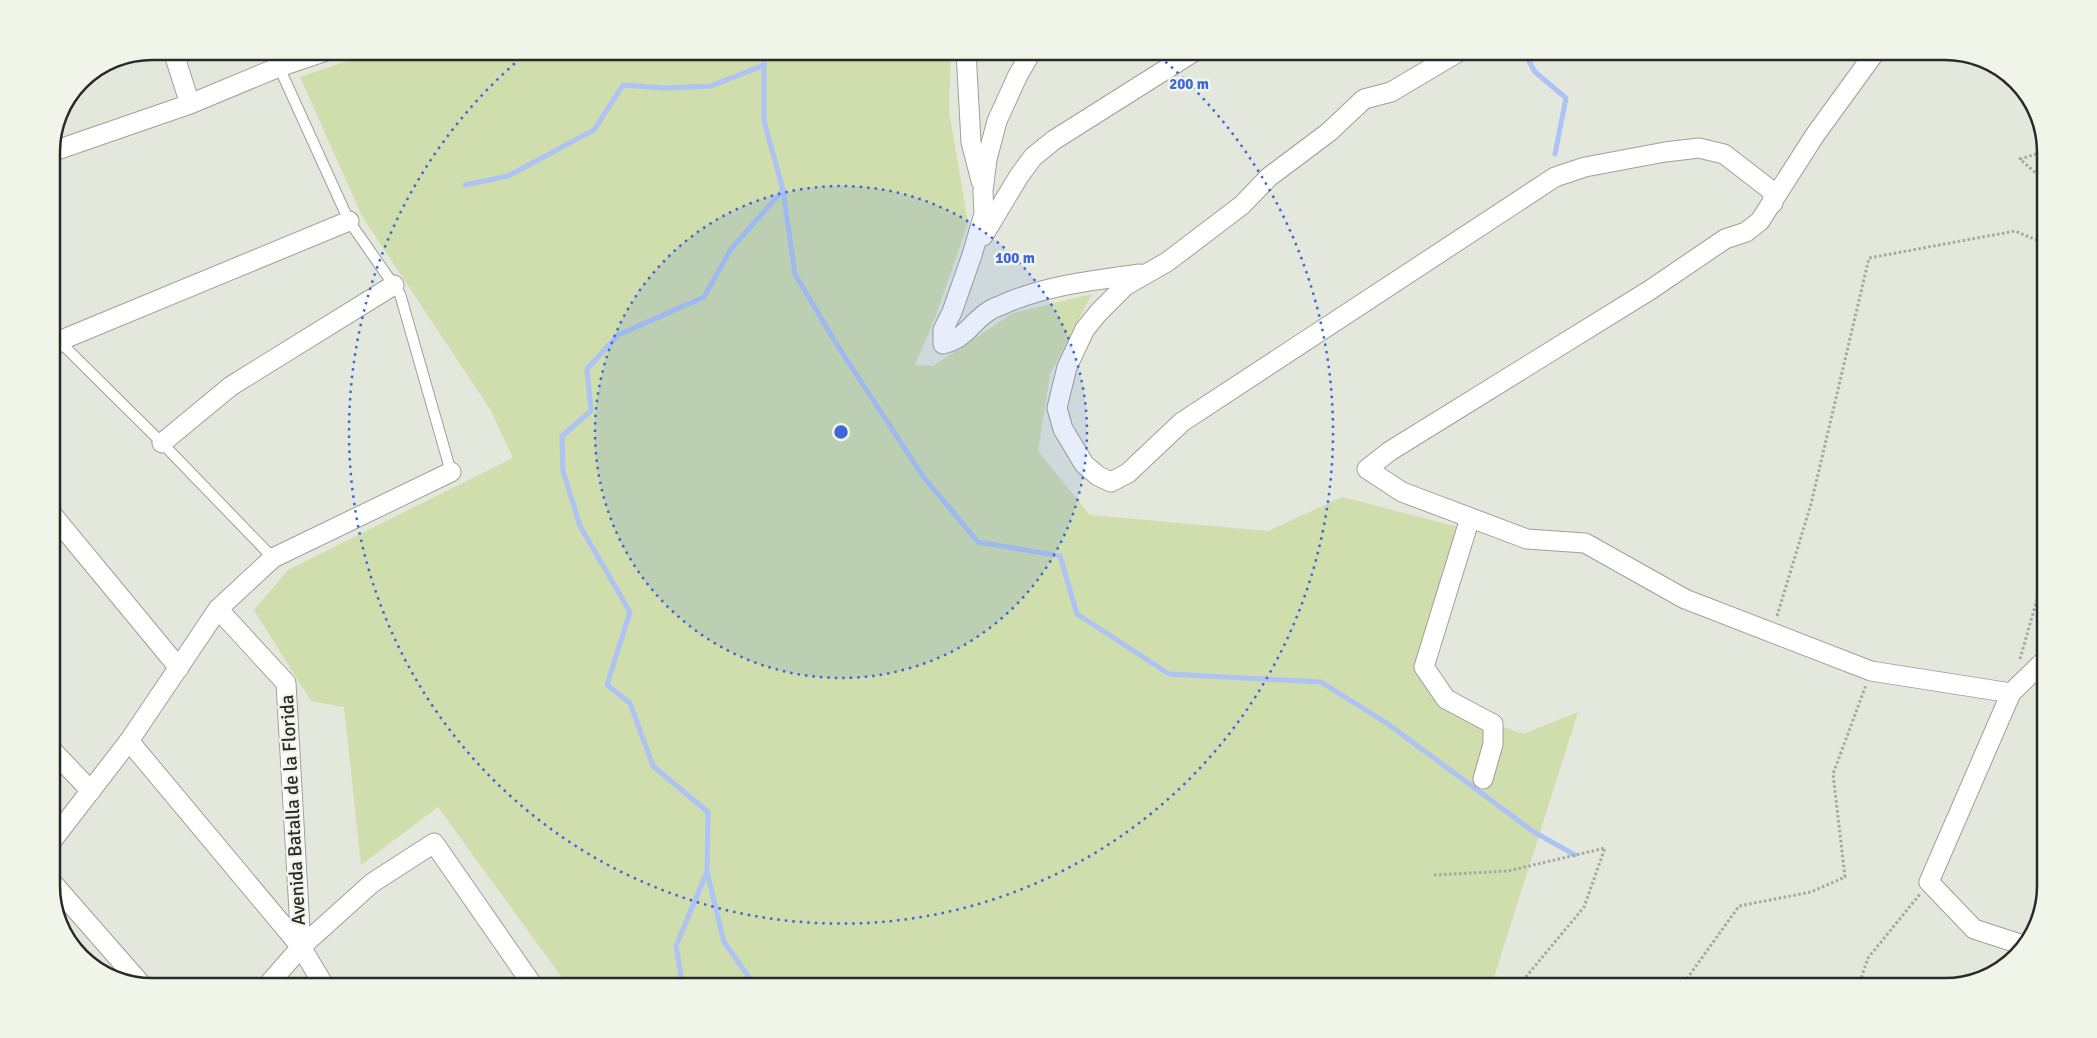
<svg xmlns="http://www.w3.org/2000/svg" width="2097" height="1038" font-family="Signika,sans-serif">
	<style>
		.green { fill: #d0ddad }
		.lines { fill: none; stroke-linecap: round; stroke-linejoin: round }
		.stream { stroke: #acc3f4; stroke-width: 5 }
		.lane-casing { stroke: #9ea196; stroke-width: 12 }
		.street-casing { stroke: #9ea196; stroke-width: 21 }
		.path { stroke: #a6a89f; stroke-width: 3; stroke-dasharray: 2.5 2.5; stroke-linecap: butt }
		.lane { stroke: #fff; stroke-width: 10 }
		.street { stroke: #fff; stroke-width: 19 }
		.ring { fill: none; stroke: #3d67d8; stroke-width: 2.5; stroke-dasharray: 2.5 5 }
		.labels { text-anchor: middle; dominant-baseline: central; stroke-width: 5; stroke-linejoin: round; paint-order: stroke }
		.street-label { font-size: 19px; fill: #292a26; stroke: #f1f5e9 }
		.rim { fill: none; stroke: #292a26; stroke-width: 2.5 }
		.centre { fill: #3d67d8; stroke: #f1f5e9; stroke-width: 2.5 }
		.ring-label { font-size: 15px; text-anchor: middle; font-weight: bold; fill: #3d67d8; stroke: #f1f5e9; stroke-width: 5; stroke-linejoin: round; paint-order: stroke }
	</style>
	<rect width="100%" height="100%" fill="#e4e7dc"/>
	<path class="green" d="M377,51H951L949,111L968,223L936,315L915,365L933,366L1013,313L1092,294L1050,374L1038,451L1090,515L1268,531L1342,497L1462,528L1426,661L1458,710L1523,734L1578,712L1491,987H569L438,807L361,865L344,707L311,701L254,610L288,570L513,458L490,409L362,216L300,77Z"/>
	<g class="lines">
		<g class="stream">
			<path d="M764,51V121L783,190L795,274L834,340L922,475L978,542L1060,556L1077,614L1169,674L1321,682L1388,724L1534,832L1575,855"/>
			<path d="M1523,51L1535,72L1566,98L1555,154"/>
			<path d="M465,185L508,176L594,130L623,85L665,88L711,86L764,65"/>
			<path d="M683,987L676,946L707,872"/>
			<path d="M756,987L724,942L707,872L708,812L653,766L630,703L607,685L630,612L580,526L563,471L562,436L591,411L587,369L618,335L704,297L731,249L783,190"/>
		</g>
		<g class="lane-casing">
			<g id="lane">
				<path d="M279,67L349,221L400,294L451,472"/>
				<path d="M51,318L59,341L162,443L273,558"/>
			</g>
		</g>
		<g class="street-casing">
			<g id="street">
				<path d="M173,51L190,104"/>
				<path d="M966,51L971,142L981,181"/>
				<path d="M1032,51L1018,75L997,121L987,159L983,191L984,214L972,255L952,312L943,330V344C968,337 971,322 989,311C994,307 1001,306 1006,303C1049,285 1095,280 1140,274"/>
				<path d="M1460,51L1391,92L1364,99L1329,132L1269,177L1242,205L1167,262L1125,286L1099,312L1085,329L1067,367L1057,408L1063,429L1084,464L1098,476L1111,482L1128,473L1182,422L1555,177L1585,167L1665,152L1699,148L1724,154L1772,191L1773,203"/>
				<path d="M1876,51L1815,135L1760,221L1746,232L1725,239L1650,290L1390,451L1367,469L1402,492L1527,539L1585,543L1685,599L1871,671L2011,693"/>
				<path d="M51,152L190,104L279,67L326,51"/>
				<path d="M983,236L1019,176L1033,157L1054,140L1195,51"/>
				<path d="M51,348L59,341L349,221"/>
				<path d="M162,443L231,386L394,285"/>
				<path d="M51,513L179,668"/>
				<path d="M1470,518L1424,667L1446,699L1493,724V744L1483,779"/>
				<path d="M218,609L286,683L301,947"/>
				<path d="M129,741L301,947L325,987"/>
				<path d="M51,749L91,791"/>
				<path d="M51,842L129,741L218,609L273,558L451,472"/>
				<path d="M51,881L141,984"/>
				<path d="M2023,945L1974,929L1929,882L2011,693L2046,659"/>
				<path d="M266,987L301,947L372,883L434,843L534,987"/>
			</g>
		</g>
		<g class="path">
			<path d="M2046,151L2020,159L2046,182"/>
			<path d="M1777,616L1811,504L1869,258L2015,231L2046,244"/>
			<path d="M2020,659L2046,568"/>
			<path d="M1434,875L1508,871L1605,848L1584,907L1520,984L1529,987"/>
			<path d="M1681,987L1739,906L1811,892L1845,877L1833,774L1866,685"/>
			<path d="M1858,987L1868,958L1920,894"/>
		</g>
		<use href="#lane" class="lane"/>
		<use href="#street" class="street"/>
	</g>
	<circle cx="841" cy="432" r="246" fill="#3d67d8" fill-opacity=".12"/>
	<g class="ring">
		<circle cx="841" cy="432" r="246"/>
		<path d="M1154 52A492 492 0 1 1 528 52"/>
	</g>
	<g class="labels">
		<g class="street-label">
			<text transform="translate(293 810) rotate(-93)">Avenida Batalla de la Florida</text>
		</g>
	</g>
	<path d="M0 0H2097V1038H0ZM152 60H1945A92 92 0 0 1 2037 152V886A92 92 0 0 1 1945 978H152A92 92 0 0 1 60 886V152A92 92 0 0 1 152 60Z" fill="#f1f5e9" fill-rule="evenodd"/>
	<path class="rim" d="M152 60H1945A92 92 0 0 1 2037 152V886A92 92 0 0 1 1945 978H152A92 92 0 0 1 60 886V152A92 92 0 0 1 152 60Z"/>
	<circle cx="841" cy="432" r="8" class="centre"/>
	<g class="ring-label">
		<text x="1189" y="89">200 m</text>
		<text x="1015" y="263">100 m</text>
	</g>
</svg>
